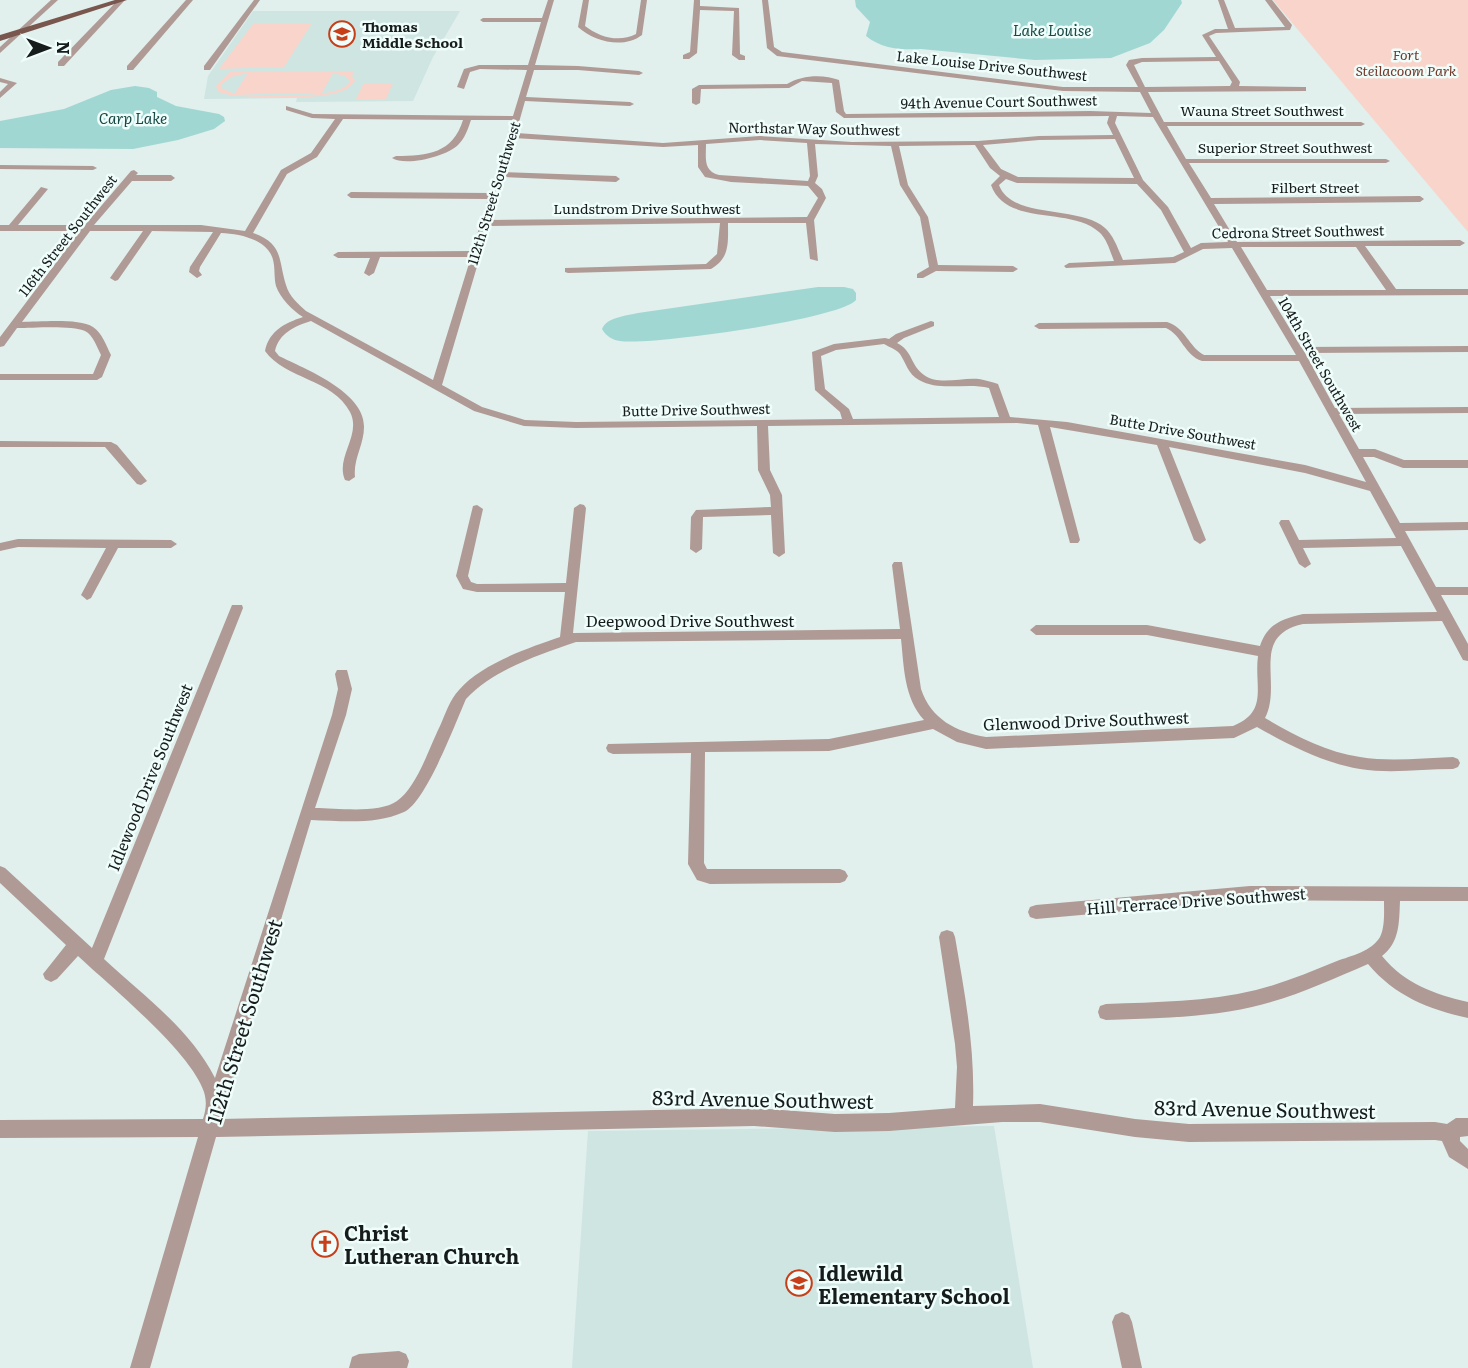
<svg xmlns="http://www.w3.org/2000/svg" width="1468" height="1368" font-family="Literata,serif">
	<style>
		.built { fill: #cee5e2 }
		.green { fill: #f9d4ca; fill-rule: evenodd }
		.water { fill: #a1d7d2 }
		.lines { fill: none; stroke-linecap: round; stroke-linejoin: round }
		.minor { fill: #af9a95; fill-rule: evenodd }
		.major { fill: #79574e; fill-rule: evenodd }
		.labels { text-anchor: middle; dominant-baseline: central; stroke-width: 5; stroke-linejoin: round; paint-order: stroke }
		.far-poi-label { font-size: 14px; font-weight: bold; fill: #161b1b; stroke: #effdfb; text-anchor: start }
		.far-park-label { font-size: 14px; font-style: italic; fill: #73392a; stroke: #effdfb }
		.far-street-label { font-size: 14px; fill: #161b1b; stroke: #effdfb }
		.far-water-label { font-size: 15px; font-style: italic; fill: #194945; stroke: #effdfb }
		.street-label { font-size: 16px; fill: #161b1b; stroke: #effdfb }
		.near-street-label { font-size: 20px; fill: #161b1b; stroke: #effdfb }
		.near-poi-label { font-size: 20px; font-weight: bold; fill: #161b1b; stroke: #effdfb; text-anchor: start }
	</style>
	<rect width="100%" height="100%" fill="#e1efed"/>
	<g class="built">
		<path d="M253,11H460L433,57L413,101L296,102L297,98L204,99L208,76Z"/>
		<path d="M994,1126L1033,1368H572L588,1131Z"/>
	</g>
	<g class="green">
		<path d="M1273,0H1468V232Z"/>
		<path d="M257,23H312L284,67L219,69L253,24Z"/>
		<path d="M231,71H354L352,76L355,80C346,105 257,96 233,96L219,92L216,86ZM248,73L235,93H322L333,73L345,76L350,81C341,102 257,94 235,94L221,88L222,84L231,77Z"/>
		<path d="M364,83H393L386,99H356Z"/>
	</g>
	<g class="water">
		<path d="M855,0H1181L1182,3L1164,30L1150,43L1111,58L1035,60L921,49C901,50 882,49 866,36L870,22L856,7Z"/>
		<path d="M135,86L149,88L157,92V97L176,106L219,114L224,117L225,121L214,129L178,140L133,149L0,148V121L64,109L111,90Z"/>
		<path d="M818,287H844L853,289L856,293V300C841,319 649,346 620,341C612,340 606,336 602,329C607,317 626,316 638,313Z"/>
	</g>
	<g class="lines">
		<g class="minor">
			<path d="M51,0H58L0,53V47Z"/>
			<path d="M118,0H125L64,66H58V62Z"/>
			<path d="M186,0H193L133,70H127V66Z"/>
			<path d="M254,0H260L210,70H204V66Z"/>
			<path d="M548,0H554L535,65L578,66L639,71L643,73L639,75L578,70H534L526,97L630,102L634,104L630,106L525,101L516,133L663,143L760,136L852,142L978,141L1039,136L1113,135L1107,123L1109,116L844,118L836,112L832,83L802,81L789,88L701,89L700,103L696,105L692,103V89L699,85L787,84C802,75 823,74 839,80L844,111L846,114L1090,111L1151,113L1140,92L1063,91L777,56L767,48L762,0H768L774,47L782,52L1063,87H1138L1126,65L1129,60L1142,58L1216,57L1202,35L1215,29H1228L1218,0H1224L1235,28L1285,27L1265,0H1272L1292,25L1290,30L1216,33L1209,36L1240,82L1239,86L1303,87H1306V91L1148,92L1164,122H1361L1365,124L1361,126H1167L1186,159H1386L1390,161L1386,163H1189L1211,198L1420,196L1424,199L1420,202L1214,204L1237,242L1460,240L1465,243L1460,246H1365L1396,289H1468V295L1270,296L1301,347L1468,346V352L1305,353L1335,408L1468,407V413L1339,414L1359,449H1375L1404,460H1468V468H1403L1374,457H1363L1400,523L1468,522V530L1405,531L1436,587H1468V595H1441L1468,644V661L1463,660L1442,621L1303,624C1249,636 1283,683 1265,718C1294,735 1326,752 1360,757C1390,762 1422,758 1453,757L1458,759L1460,763L1458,767L1453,769C1422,769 1391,774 1360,769C1324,763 1289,745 1257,727L1234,738L986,749L957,742L933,729L829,751L705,752L704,863L707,869H840L845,871L848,876L845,881L840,883L710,884L697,880L688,864L691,753L613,754L608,752L606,748L608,744L829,739L924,720C904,698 904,667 901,639L576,642C539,655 494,669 466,699C455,724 426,802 404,812C375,825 342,821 311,820L221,1119L754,1108L835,1114L889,1113L955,1108L957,1067L955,1044L939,937L941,932L947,930L953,932L955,937C965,995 975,1047 973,1106L1040,1104L1135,1119L1189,1124L1435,1122L1447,1124L1456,1118H1468V1136L1460,1137V1141L1468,1149V1169L1449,1157L1442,1141L1435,1140L1189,1142L1135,1137L1040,1122H1002L889,1131L835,1132L754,1126L216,1137L150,1368H130L198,1137L0,1138V1120L203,1119C206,1109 207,1102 204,1092C191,1052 110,986 78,956L57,979L51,982L45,979L43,974L66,945L0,883V866L5,868L92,948L232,605H242L243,608L104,959C143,995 191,1030 215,1078L332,715L338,689L335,674L337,670H347L352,689L346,715L315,808C337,808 379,814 397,801C417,787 429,748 440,726C445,715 450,699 459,690C481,664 528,648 560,637L565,592H477L463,589L456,576L473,506L477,505L483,509L468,576L471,582L477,584L566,583L574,508L580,504L584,505L586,508L573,633L900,629L892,565L894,562H902L921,689C931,719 956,732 986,737L1233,726C1269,712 1254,686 1258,656L1147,635H1036L1030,630L1036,625H1147L1260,646C1267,624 1282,619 1303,614L1437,612L1401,546L1303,548L1311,564L1305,568L1299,564L1279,523L1281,520H1289L1299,540L1396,538L1370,491L1305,473L1169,447L1206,540L1200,544L1194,540L1157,445L1050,427L1080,540L1078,543H1070L1038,425L1017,423L768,426L770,470L782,495L785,553L779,557L773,553L771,515L703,517L702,549L696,553L690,549L691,517L696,510L771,507L770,495L758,470L757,426L576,428L524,426L474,411L311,321C295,326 279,333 275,351L279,356C305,369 365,392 364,427C364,445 353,459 355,477L349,481L345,480C335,457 362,435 350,412C333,379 285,379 265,351C269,331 285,323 303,317C293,311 280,298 276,286C273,275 277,260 268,250C257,237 237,234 221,233L200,267L199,271L202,275L197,278L189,272L190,267L213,232L152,231L118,280L115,281L110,278L143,231H90L22,322C39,322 79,318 93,327C102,333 106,345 111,355L102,377L97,380H0V374H93L101,355C97,347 93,335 85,331C72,325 33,328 17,328L4,346L0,347V337L80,231H0V225H9L41,187L48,189L18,225H85L131,171L134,170L138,173L136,175H171L175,178L171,181H132L94,225H201L245,231L281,170L311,153L335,119L312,118L286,110V106L313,114L513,116L527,70L480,69L470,72L464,89L457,87L464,69L479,65H528L541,22H483L480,20L483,18H542ZM1219,61L1232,82L1230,86L1145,87L1134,65L1142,62ZM1117,116L1153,117L1228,242L1201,243L1191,248L1168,207L1143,180L1115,123ZM343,119L463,120C453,153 428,156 396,156L392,158C406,167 447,156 458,145C465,138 468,129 471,120H512L490,193L351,192L347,195L351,198L488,199L472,251L338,252L333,255L338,258H370L364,273L369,276L374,273L380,257H471L433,380L306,311C298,304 289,296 286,285C278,260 284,244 253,233L287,174L317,157ZM514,138L663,147L698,145V167L705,177L731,182L808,186L818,198L807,217L490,220L503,177L616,182L620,179L616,176L504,172ZM1115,139L1134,178L1018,177L1001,169L983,145L1039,140ZM760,140L807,143L810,176L808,181L719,175C703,171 706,158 706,144ZM815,144L891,146L900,185L920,217L929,267L917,274V278H923L936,271L1013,272L1018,269L1013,266L938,265L928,217L908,185L899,146L975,145L990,168L1000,176L991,185C1006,227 1071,206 1099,232C1107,239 1110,251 1114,261L1069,263L1064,266L1066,268L1175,263L1203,249L1232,248L1296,355H1204C1188,346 1186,328 1167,322L1039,323L1034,326L1039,329L1166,328C1182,335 1184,355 1202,361H1299L1366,482L1305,465L1067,422L1010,417L998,384C992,382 985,380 979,379C962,377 939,386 924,375C910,365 913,351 897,343L904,338L934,326V322L931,321L896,334L889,339L885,338L834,344L812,352L815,390L840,412L842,419L576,422L525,420L482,407L442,385L489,226L720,223L717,254L706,264L565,268V272L568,273L711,269C730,258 728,243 728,223H806L810,259L818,261L814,220L826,198L822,189L815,183L818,176ZM1006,179L1017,183L1137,184L1161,210L1184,252L1173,257L1123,260C1118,249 1114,236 1105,228C1079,205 1012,220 999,185ZM1241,247H1356L1386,290H1267ZM884,344C889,347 896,349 900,354C906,363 908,374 919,380C940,392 967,382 989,388L999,417L853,419L849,409L825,389L821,356L836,350Z"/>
			<path d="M583,0H589L585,26C599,37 619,43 636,34L641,0H647L642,35C624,49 594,42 578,27Z"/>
			<path d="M694,0H700V6L739,8L740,54L745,56V60H739L732,55L734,11L700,10L697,53L689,59H683V55L690,52Z"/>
			<path d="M0,78L17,83L0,98V92L8,84L0,82Z"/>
			<path d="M0,165L93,166L97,168L93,170L0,169Z"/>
			<path d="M0,441L111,442L117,445L147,481L141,485L137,484L105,447H0Z"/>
			<path d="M18,539L171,540L177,544L171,548H118L91,598L87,600L81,595L106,548L18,547L0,551V543Z"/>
			<path d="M1250,886L1468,887V901H1400C1399,922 1400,942 1382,956C1405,984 1434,994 1468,1002V1018C1428,1009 1395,996 1368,964C1331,980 1292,998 1252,1007C1204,1018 1155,1018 1106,1020L1100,1018L1098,1012L1100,1006L1106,1004C1156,1002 1207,1002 1256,990C1284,983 1310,972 1337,961C1351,956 1372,951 1380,937C1385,927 1384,912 1384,901L1250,900L1036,919L1030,917L1028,912L1030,907L1036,905Z"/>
			<path d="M1122,1312L1129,1315L1132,1322L1142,1368H1122L1112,1322L1115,1315Z"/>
			<path d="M399,1351L406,1354L409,1361L407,1368H349L352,1357L359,1354Z"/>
		</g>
		<path class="major" d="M115,0H127L0,41V35Z"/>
	</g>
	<defs>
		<g id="school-ring" transform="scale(1.35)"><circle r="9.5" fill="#effdfb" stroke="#c73e18" stroke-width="1.5"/><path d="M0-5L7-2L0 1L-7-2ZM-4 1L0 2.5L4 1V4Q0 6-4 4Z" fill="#c73e18"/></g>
		<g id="church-ring" transform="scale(1.35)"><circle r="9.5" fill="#effdfb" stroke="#c73e18" stroke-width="1.5"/><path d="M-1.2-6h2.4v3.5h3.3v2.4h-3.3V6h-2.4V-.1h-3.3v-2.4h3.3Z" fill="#c73e18"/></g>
	</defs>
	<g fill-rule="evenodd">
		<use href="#school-ring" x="342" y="34"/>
		<use href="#church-ring" x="325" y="1244"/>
		<use href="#school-ring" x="799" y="1283"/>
	</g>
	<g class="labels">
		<g class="far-poi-label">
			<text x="362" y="26">Thomas<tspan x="362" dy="16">Middle School</tspan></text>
		</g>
		<g class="far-park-label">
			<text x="1406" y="54">Fort<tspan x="1406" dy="16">Steilacoom Park</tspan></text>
		</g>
		<g class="far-street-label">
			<text transform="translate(992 65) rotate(6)">Lake Louise Drive Southwest</text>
			<text transform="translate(999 101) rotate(-1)">94th Avenue Court Southwest</text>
			<text x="1262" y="110">Wauna Street Southwest</text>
			<text transform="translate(814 128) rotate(1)">Northstar Way Southwest</text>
			<text x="1285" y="147">Superior Street Southwest</text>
			<text x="1315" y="187">Filbert Street</text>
			<text transform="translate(493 193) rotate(-73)">112th Street Southwest</text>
			<text x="647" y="208">Lundstrom Drive Southwest</text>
			<text transform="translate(1298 231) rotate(-1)">Cedrona Street Southwest</text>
			<text transform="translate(67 235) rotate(-52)">116th Street Southwest</text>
			<text transform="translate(1321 364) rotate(60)">104th Street Southwest</text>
			<text transform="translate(696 409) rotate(-1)">Butte Drive Southwest</text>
			<text transform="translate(1183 431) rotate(10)">Butte Drive Southwest</text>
		</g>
		<g class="far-water-label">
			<text x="1052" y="29">Lake Louise</text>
			<text x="133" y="117">Carp Lake</text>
		</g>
		<g class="street-label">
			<text x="690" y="620">Deepwood Drive Southwest</text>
			<text transform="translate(1086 720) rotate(-2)">Glenwood Drive Southwest</text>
			<text transform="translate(149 777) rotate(-68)">Idlewood Drive Southwest</text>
			<text transform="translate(1196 900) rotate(-4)">Hill Terrace Drive Southwest</text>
		</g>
		<g class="near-street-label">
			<text transform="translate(243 1021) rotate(-73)">112th Street Southwest</text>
			<text transform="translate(763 1098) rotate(1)">83rd Avenue Southwest</text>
			<text transform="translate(1265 1108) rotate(1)">83rd Avenue Southwest</text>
		</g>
		<g class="near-poi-label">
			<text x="344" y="1232">Christ<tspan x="344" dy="23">Lutheran Church</tspan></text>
			<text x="818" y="1272">Idlewild<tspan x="818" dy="23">Elementary School</tspan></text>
		</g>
	</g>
	<g transform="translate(48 48) rotate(90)" stroke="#effdfb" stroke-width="4.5" paint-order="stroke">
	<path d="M0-4.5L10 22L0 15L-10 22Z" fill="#161b1b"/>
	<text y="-9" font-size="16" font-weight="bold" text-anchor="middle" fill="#161b1b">N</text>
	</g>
</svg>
